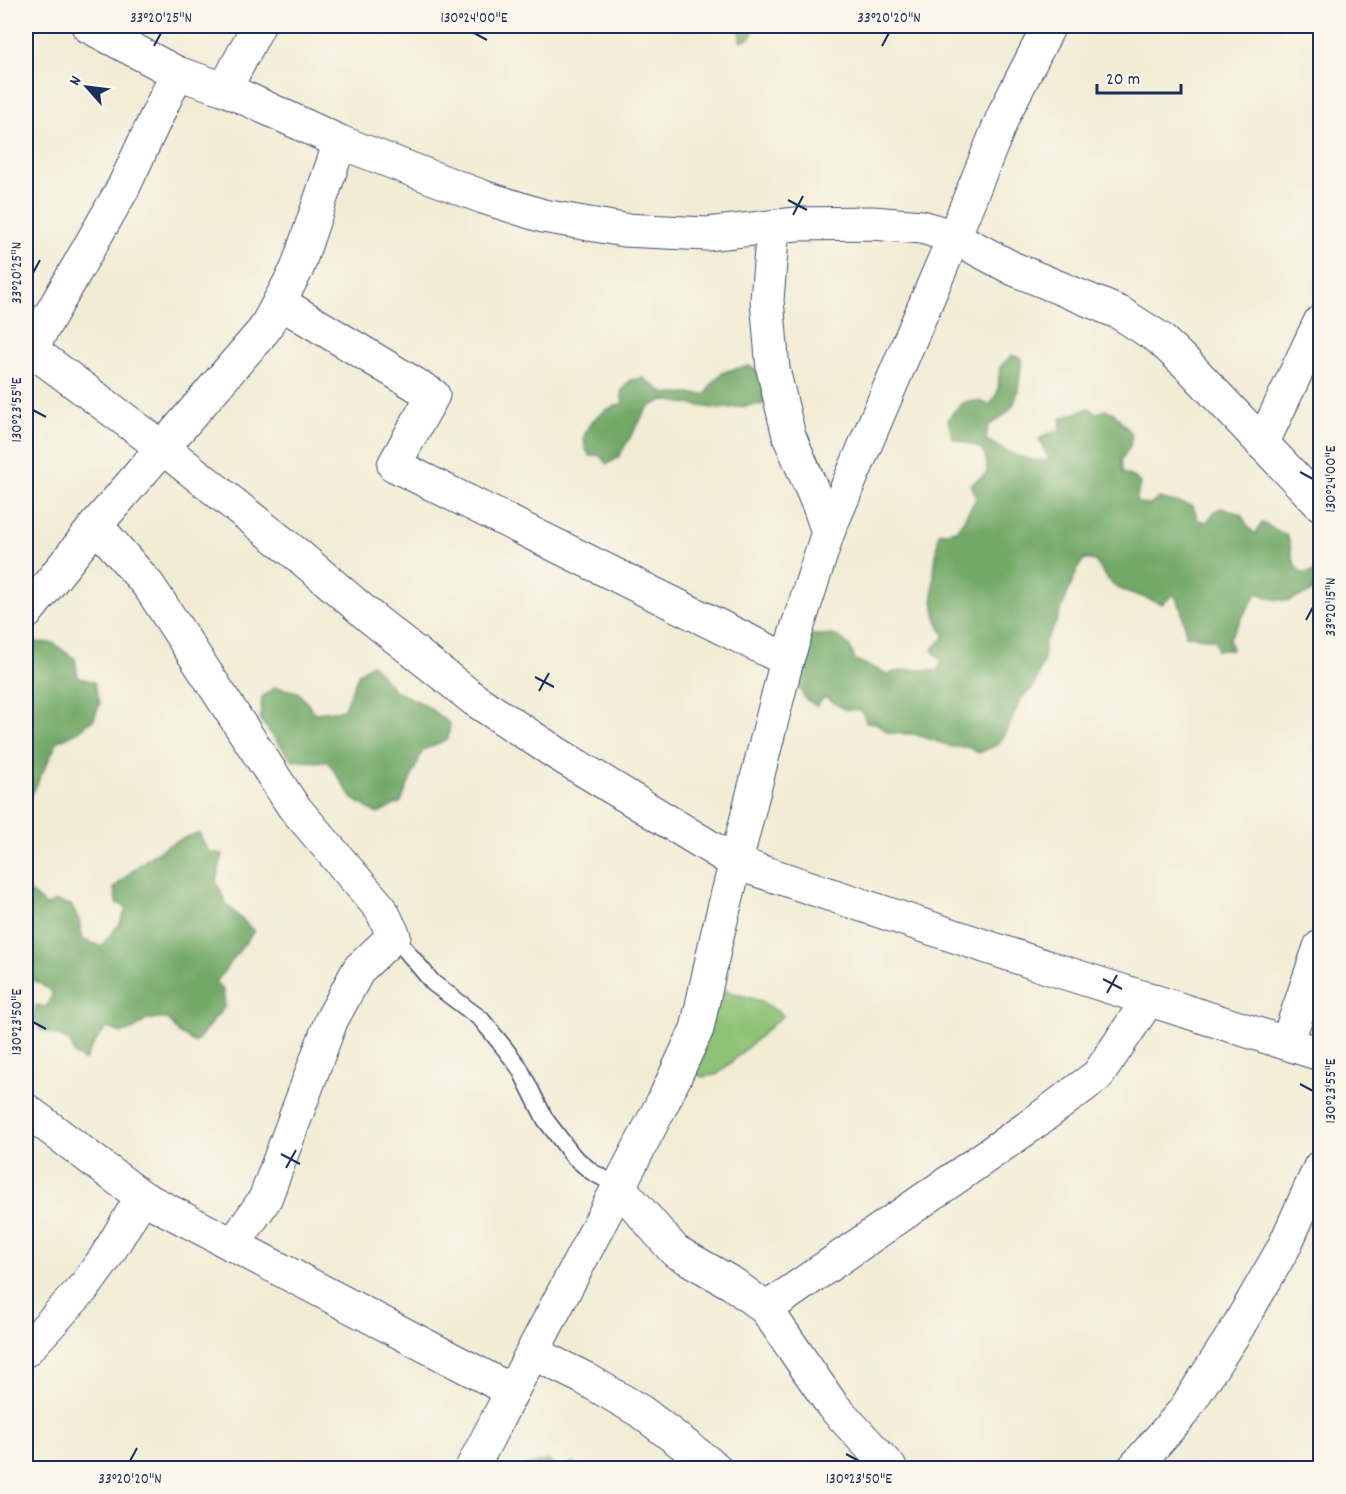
<svg xmlns="http://www.w3.org/2000/svg" width="1346" height="1494" font-family="Dekko,sans-serif">
	<style>
		.green { fill: #8ec375; stroke: #54796a; stroke-width: 1.5 }
		.forest { fill: #72a966; stroke: #466c62; stroke-width: 1.5 }
		.lines { fill: none; stroke-linecap: round; stroke-linejoin: round }
		.service-casing { stroke: #3b4b70; stroke-width: 19 }
		.minor-casing { stroke: #3b4b70; stroke-width: 35 }
		.tertiary-casing { stroke: #3b4b70; stroke-width: 35 }
		.service { stroke: #fff; stroke-width: 16 }
		.minor { stroke: #fff; stroke-width: 33 }
		.tertiary { stroke: #fff; stroke-width: 33 }
		.ticks { fill: none; stroke: #1b2f5e; stroke-width: 2 }
		.neatline { fill: none; stroke: #1b2f5e; stroke-width: 2 }
		.ticks-label { font-size: 15px; text-anchor: middle; fill: #1b2f5e }
	</style>
	<rect width="100%" height="100%" fill="#fbf7ec"/>
	<filter id="ink" filterUnits="userSpaceOnUse"><feTurbulence type="fractalNoise" baseFrequency=".0167" numOctaves="2"/><feDisplacementMap in="SourceGraphic" scale="12" xChannelSelector="R" yChannelSelector="G"/><feConvolveMatrix kernelMatrix="1 2 1 2 8 2 1 2 1" color-interpolation-filters="sRGB"/></filter>
	<filter id="wash" filterUnits="userSpaceOnUse"><feTurbulence type="fractalNoise" baseFrequency=".008" numOctaves="4" result="noise"/><feDisplacementMap in="SourceGraphic" scale="24" xChannelSelector="R" yChannelSelector="G"/><feGaussianBlur stdDeviation="1.35" result="paint"/><feColorMatrix in="noise" values="0 0 0 0 0 0 0 0 0 0 0 0 0 0 0 0 0 1.4 0 .05"/><feComposite in="paint" operator="in"/></filter>
	<g filter="url(#wash)">
		<rect width="100%" height="100%" fill="#f2ecd4"/>
		<path class="green" d="M718,989L761,1001L783,1015L718,1074L702,1077L688,1070Z"/>
		<g class="forest">
			<path d="M740,26H754L751,38L740,41Z"/>
			<path d="M1012,355L1022,359C1016,396 1023,406 988,426L986,440C1006,451 1025,463 1049,460L1039,439L1047,434L1060,431L1061,418L1089,408L1096,413L1106,410L1114,413L1132,434L1130,446L1121,460L1123,473L1135,478L1140,483L1136,502L1150,505L1159,498L1193,506L1198,520L1207,522L1215,511L1221,508L1241,514L1248,527L1255,534L1262,523L1287,535C1292,548 1291,563 1301,573L1314,572L1320,581L1310,593L1288,601L1273,599L1257,593L1229,639L1232,650H1217L1216,640L1186,635L1181,608L1174,594L1162,604L1117,588L1107,578L1095,561L1084,559L1078,568L1055,625L1044,642V660L1033,688L1020,699L1011,722L999,744L979,753L967,747H953L914,734L889,733L876,723L866,722L862,711L844,709L825,697L816,706L804,698L796,679L811,635C835,634 847,634 855,660L888,674C904,669 920,669 937,671L942,662L932,650L945,636C925,608 935,566 939,533L957,530L976,499L971,484L987,473C988,443 976,447 952,438L948,420C960,401 969,396 990,405L998,391L1000,367Z"/>
			<path d="M749,366C766,372 763,389 764,404L719,409L664,400L648,407L618,458L607,464L599,455L590,456C572,431 600,410 623,403L621,392L630,380L643,378L666,394H706C718,371 724,370 749,366Z"/>
			<path d="M30,642L53,643L75,659L78,677L94,682L100,703L94,719L79,731L58,741L29,800L28,821L26,824V648Z"/>
			<path d="M372,664L395,691L424,704L450,724L448,739L423,750L401,802L377,814L353,799L328,762L293,761L260,720L262,697L275,687L298,692L315,713L343,710L359,673Z"/>
			<path d="M199,833L209,852L223,854L216,881L227,905L254,931L216,982L223,990L225,1006L195,1043L179,1033L168,1019H148L134,1029L122,1033L106,1028L92,1046L85,1061L74,1054L70,1041L40,1029L34,1018L36,1005L46,1007L53,993L39,983L26,978V888L46,906L56,901L71,905L79,920L83,940L101,946L120,923L127,907L116,903L114,888C138,864 165,842 199,833Z"/>
			<path d="M548,1460L560,1468L573,1463L579,1468H519Z"/>
		</g>
	</g>
	<g filter="url(#ink)">
		<g class="lines">
			<g class="service-casing">
				<path id="service" d="M394,936L433,983L481,1019L502,1045L519,1067L545,1119L573,1156L592,1172L618,1186"/>
			</g>
			<g class="minor-casing">
				<g id="minor">
					<path d="M88,26L177,73L225,89L340,142L483,197L543,216L624,230L707,234L796,224L872,223L922,227L954,237L1014,269L1120,313L1159,338L1190,367L1320,504"/>
					<path d="M225,89L258,26"/>
					<path d="M773,227L767,300L773,369L789,436L819,506L828,532"/>
					<path d="M279,302L433,395L394,465L787,660"/>
					<path d="M31,349L123,188L177,73"/>
					<path d="M1262,444L1320,322"/>
					<path d="M96,525L149,586L293,806L381,909L394,936L359,969L331,1021L265,1199L233,1245"/>
					<path d="M26,613L96,525L264,330L297,269L340,142"/>
					<path d="M1287,1043L1320,947"/>
					<path d="M26,1110L142,1197L512,1391"/>
					<path d="M618,1186L675,1251L733,1284L766,1309L832,1405L890,1468"/>
					<path d="M766,1309L1027,1128L1098,1075L1149,999"/>
					<path d="M26,1350L85,1286L104,1260L142,1197"/>
					<path d="M533,1353L584,1378L640,1411L715,1468"/>
					<path d="M472,1468L664,1100L697,1029L717,936L787,660L828,532L954,237L1005,112L1049,26"/>
					<path d="M1134,1468L1183,1412L1235,1332L1284,1247L1320,1167"/>
				</g>
			</g>
			<g class="tertiary-casing">
				<path id="tertiary" d="M26,346L163,448L299,556L369,616L475,700L556,753L736,863L1047,967L1320,1054"/>
			</g>
			<use href="#service" class="service"/>
			<use href="#minor" class="minor"/>
			<use href="#tertiary" class="tertiary"/>
		</g>
	</g>
	<path class="ticks" d="M474,33L487,40M154,46L161,33M882,46L889,33M788,200L807,210M793,215L803,196M33,273L40,260M33,410L46,417M1300,472L1313,479M1306,620L1313,607M535,677L554,687M539,691L549,673M1103,979L1122,989M1107,993L1117,975M33,1022L46,1029M1300,1084L1313,1091M281,1154L300,1164M286,1168L296,1150M846,1454L859,1461M130,1461L137,1448"/>
	<rect width="1346" height="1494" fill="none" stroke="#fbf7ec" stroke-width="66"/>
	<g transform="translate(87 87) rotate(298)" stroke="#fbf7ec" stroke-width="4.5" paint-order="stroke">
	<path d="M0-4.5L10 22L0 15L-10 22Z" fill="#1b2f5e"/>
	<text y="-9" font-size="16" font-weight="bold" text-anchor="middle" fill="#1b2f5e">N</text>
	</g>
	<path d="M1097 84v9h84v-9" fill="none" stroke="#1b2f5e" stroke-width="3"/>
	<text x="1106" y="84" font-size="18" fill="#1b2f5e" stroke="#fbf7ec" stroke-width="4.5" paint-order="stroke">20 m</text>
	<rect x="33" y="33" width="1280" height="1428" class="neatline"/>
	<g class="ticks-label">
		<text x="161" y="22">33°20'25"N</text>
		<text x="474" y="22">130°24'00"E</text>
		<text x="889" y="22">33°20'20"N</text>
		<text transform="translate(16 273) rotate(-90)" y="5">33°20'25"N</text>
		<text transform="translate(16 410) rotate(-90)" y="5">130°23'55"E</text>
		<text transform="translate(1330 479) rotate(-90)" y="5">130°24'00"E</text>
		<text transform="translate(1330 607) rotate(-90)" y="5">33°20'15"N</text>
		<text transform="translate(16 1022) rotate(-90)" y="5">130°23'50"E</text>
		<text transform="translate(1330 1091) rotate(-90)" y="5">130°23'55"E</text>
		<text x="130" y="1483">33°20'20"N</text>
		<text x="859" y="1483">130°23'50"E</text>
	</g>
</svg>
